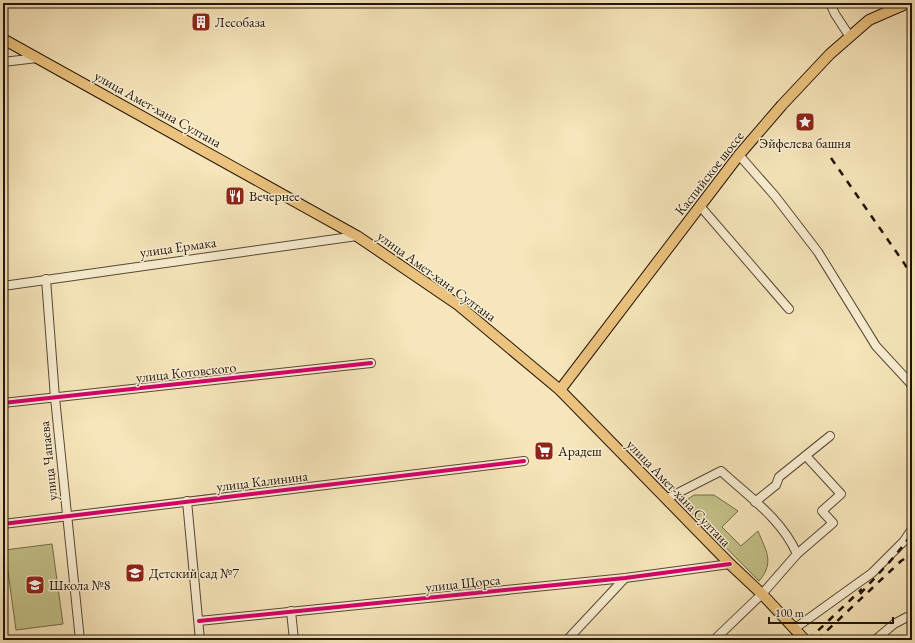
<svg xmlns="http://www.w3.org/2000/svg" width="915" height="643" font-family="'EB Garamond',serif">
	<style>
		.green { fill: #c5c38b; stroke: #746c4a }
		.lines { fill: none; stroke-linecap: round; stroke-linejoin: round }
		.minor-casing { stroke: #574836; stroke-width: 10 }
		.major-casing { stroke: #22140a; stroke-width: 12 }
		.minor { stroke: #faefd3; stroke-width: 8 }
		.major { stroke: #ecc37e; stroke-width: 10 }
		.rail { stroke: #22140a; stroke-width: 2.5; stroke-dasharray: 7 7; stroke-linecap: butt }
		.cycleway-casing { stroke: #faefd3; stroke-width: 6 }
		.cycleway { stroke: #d6006c; stroke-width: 4 }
		.labels { text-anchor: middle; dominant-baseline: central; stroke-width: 3; stroke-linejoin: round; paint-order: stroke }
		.poi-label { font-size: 14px; fill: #22140a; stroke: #faefd3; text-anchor: start }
		.street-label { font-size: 14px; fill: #22140a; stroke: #faefd3 }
	</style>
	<rect width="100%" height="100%" fill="#f7e6bb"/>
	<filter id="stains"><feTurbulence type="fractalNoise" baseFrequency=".005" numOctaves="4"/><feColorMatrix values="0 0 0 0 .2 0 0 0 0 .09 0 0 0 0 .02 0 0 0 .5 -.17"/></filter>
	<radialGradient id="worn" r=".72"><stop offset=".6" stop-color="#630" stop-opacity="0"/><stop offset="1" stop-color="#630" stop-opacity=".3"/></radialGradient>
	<g class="green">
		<path d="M694,495H714L738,511L722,527L741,546L758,531C766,551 775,562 759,581L682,503Z"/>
		<path d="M52,544L63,624L16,630L5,550Z"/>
	</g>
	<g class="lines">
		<g class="minor-casing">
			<g id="minor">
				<path d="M830,3L835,14L850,37"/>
				<path d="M3,62L37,58"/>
				<path d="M739,155L775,196L818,252L876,346L912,385"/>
				<path d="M700,206L789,309"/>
				<path d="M46,279L55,398L80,640"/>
				<path d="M3,286L357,236"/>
				<path d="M3,403L371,363"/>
				<path d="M666,499L721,471C748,496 782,519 797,554L762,594L714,640"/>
				<path d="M187,501L200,640"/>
				<path d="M755,502L776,485L779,477L830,436"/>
				<path d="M3,524L524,461"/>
				<path d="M797,554L833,523L822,511L841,494L806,456"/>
				<path d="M291,611L294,640"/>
				<path d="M199,621L625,578L730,564"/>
				<path d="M794,629L872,573L904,541L912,529"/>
				<path d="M567,640L625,578"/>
				<path d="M875,640L894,624L907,617L912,619"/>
			</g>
		</g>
		<g class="major-casing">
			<g id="major">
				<path d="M3,39L357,236L457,304L560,390L730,564L762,594L805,640"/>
				<path d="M560,390L739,155L782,105L830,54L869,20L908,3"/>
			</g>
		</g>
		<use href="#minor" class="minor"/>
		<use href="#major" class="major"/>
		<g class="rail">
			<path d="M831,158L904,263L912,277"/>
			<path d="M860,594L894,557L912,534"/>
			<path d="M808,640L862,589"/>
			<path d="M817,640L901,561L912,554"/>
		</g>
		<g class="cycleway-casing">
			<g id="cycleway">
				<path d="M3,403L371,363"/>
				<path d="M3,524L524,461"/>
				<path d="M199,621L625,578L730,564"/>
			</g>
		</g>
		<use href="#cycleway" class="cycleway"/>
	</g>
	<defs>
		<g id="building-square" transform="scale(1)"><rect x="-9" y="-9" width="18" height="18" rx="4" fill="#8f2418" stroke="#faefd3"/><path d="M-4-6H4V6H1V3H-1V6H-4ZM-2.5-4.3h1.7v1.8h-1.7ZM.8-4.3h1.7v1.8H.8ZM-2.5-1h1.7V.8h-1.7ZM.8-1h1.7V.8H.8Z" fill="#fff"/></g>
		<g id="sight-square" transform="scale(1)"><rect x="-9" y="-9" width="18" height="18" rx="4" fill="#8f2418" stroke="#faefd3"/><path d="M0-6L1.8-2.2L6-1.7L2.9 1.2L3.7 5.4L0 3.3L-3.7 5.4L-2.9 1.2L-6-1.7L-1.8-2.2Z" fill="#fff"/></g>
		<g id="restaurant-square" transform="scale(1)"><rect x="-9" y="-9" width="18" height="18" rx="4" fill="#8f2418" stroke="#faefd3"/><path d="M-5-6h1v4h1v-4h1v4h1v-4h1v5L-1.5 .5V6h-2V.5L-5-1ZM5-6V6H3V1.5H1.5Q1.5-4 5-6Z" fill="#fff"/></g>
		<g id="supermarket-square" transform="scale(1)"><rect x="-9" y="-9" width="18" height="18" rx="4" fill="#8f2418" stroke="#faefd3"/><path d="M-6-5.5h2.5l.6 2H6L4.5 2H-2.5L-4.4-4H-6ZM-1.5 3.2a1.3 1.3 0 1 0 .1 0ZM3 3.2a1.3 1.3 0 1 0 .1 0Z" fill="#fff"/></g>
		<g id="school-square" transform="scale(1)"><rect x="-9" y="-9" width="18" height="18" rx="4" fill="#8f2418" stroke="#faefd3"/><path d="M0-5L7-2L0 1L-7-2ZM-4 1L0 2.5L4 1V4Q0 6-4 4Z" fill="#fff"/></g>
	</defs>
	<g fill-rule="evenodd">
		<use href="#building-square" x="201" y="22"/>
		<use href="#sight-square" x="805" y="122"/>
		<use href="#restaurant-square" x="235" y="196"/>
		<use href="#supermarket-square" x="544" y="451"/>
		<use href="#school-square" x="135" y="573"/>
		<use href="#school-square" x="35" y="585"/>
	</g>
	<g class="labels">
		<g class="poi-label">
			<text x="215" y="22">Лесобаза</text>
			<text x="805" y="143" text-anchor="middle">Эйфелева башня</text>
			<text x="249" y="196">Вечернее</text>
			<text x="558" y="451">Арадеш</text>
			<text x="149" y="573">Детский сад №7</text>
			<text x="49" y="585">Школа №8</text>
		</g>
		<g class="street-label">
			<text transform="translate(158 109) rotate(29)">улица Амет-хана Султана</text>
			<text transform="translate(709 173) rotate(-52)">Каспийское шоссе</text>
			<text transform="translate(178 247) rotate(-8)">улица Ермака</text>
			<text transform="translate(437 276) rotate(36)">улица Амет-хана Султана</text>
			<text transform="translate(186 372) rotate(-6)">улица Котовского</text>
			<text transform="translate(48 461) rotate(-96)">улица Чапаева</text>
			<text transform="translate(262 481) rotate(-7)">улица Калинина</text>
			<text transform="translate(679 493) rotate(46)">улица Амет-хана Султана</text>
			<text transform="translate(463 583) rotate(-6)">улица Щорса</text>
		</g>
	</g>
	<rect width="915" height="643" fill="none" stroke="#f7e6bb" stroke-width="16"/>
	<rect x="4" y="4" width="907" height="635" fill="none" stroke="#22140a" stroke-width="2"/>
	<rect x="8" y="8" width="899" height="627" fill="none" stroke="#22140a"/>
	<path d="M769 617v6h124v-6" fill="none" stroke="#22140a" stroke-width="2"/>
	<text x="775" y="617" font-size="12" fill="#22140a" stroke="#faefd3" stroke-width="3" paint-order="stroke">100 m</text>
	<rect width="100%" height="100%" filter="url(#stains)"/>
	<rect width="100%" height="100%" fill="url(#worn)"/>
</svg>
